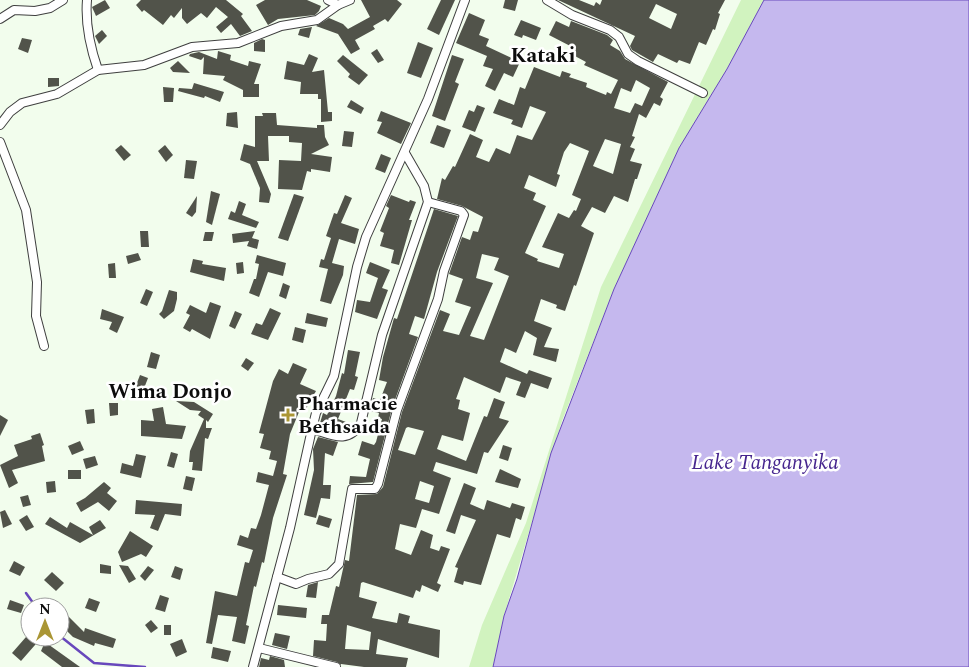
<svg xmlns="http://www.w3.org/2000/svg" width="969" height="667" font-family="Spectral,serif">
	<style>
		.sand { fill: #d1f3bf }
		.water { fill: #c5b8ee; stroke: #6848bc }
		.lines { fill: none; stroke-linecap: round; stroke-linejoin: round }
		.stream { stroke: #6848bc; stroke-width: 2.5 }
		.building { fill: #51534a; fill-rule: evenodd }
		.street-casing { stroke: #3f3f3f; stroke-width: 10 }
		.street { stroke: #fff; stroke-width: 8 }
		.poi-dot { fill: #aa9635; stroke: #fff; stroke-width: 2 }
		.labels { text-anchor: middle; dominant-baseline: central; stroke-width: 5; stroke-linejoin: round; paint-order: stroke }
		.poi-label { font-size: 20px; font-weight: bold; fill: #0c0c0c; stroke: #fff; text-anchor: start }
		.neighbourhood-label { font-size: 21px; font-weight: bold; fill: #0c0c0c; stroke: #fff }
		.water-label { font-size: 21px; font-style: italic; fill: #46258e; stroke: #fff }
	</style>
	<rect width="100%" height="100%" fill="#f2fded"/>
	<path class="sand" d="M741,0H764L727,69L679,148L614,289L562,421L504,616L493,667H469L482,625L526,523L601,287Z"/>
	<path class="water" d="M764,0H969V667H493L504,616L517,579L551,453L614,289L679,148L727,69Z"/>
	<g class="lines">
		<g class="stream">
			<path d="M26,593L36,607"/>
			<path d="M60,636L94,663L145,667"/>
		</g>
	</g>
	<g class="building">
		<path d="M105,0L110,8L96,16L92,7Z"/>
		<path d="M141,0H226L243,14L241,16L252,31L240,36L231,24L221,33L216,27L228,17L216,7L207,18L201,13L187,24L182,18V8L174,18L171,15L163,25L144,10L142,12L136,5Z"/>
		<path d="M265,0H307L321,6L319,11L315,15L278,19L268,25L256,5Z"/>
		<path d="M361,0H397L402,4L388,22L385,19L373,26L375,29L355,40L360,49L351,54L338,34L316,26L329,18L343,24L348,29L370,17Z"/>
		<path d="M441,0H455L439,35L427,29Z"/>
		<path d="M505,0H518L515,11L503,8Z"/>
		<path d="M558,0H579L594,6L596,2L600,5L602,0H725L718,13L720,14L715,30L713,29L706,45L699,42L690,64L679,60L677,63L658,54L653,62L632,50L630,46L635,36ZM656,4L677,14L671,29L649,18Z"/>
		<path d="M469,13L485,20L479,35L489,39L486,46L520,62L513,77L504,73L495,91L485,86L493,69L483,66L487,56L456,43Z"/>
		<path d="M521,20L541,28L536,40L523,35L522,38L514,35Z"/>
		<path d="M556,21L569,27L571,21L607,35L613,40L610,45L620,51L625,59L668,82L660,97L663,99L660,106L654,103L646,118L639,114L632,136L635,137L630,147L635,149L630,161L642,164L637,179H635L628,202L614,196L605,213L592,207L581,226L594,233L576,286L574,285L565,311L556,308L557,305L541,299L534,321L552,328L544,347L559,349L556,362L533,355L537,338L525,331L516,353L505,348L500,362L527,374L529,370L552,378L548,389L531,383L525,398L516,395L521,382L506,377L500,393L464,377L456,399L460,400L458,409L470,413L463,441L442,435L437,449L466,461L484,416L487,417L494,398L505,402L499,418L509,421L488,453L484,452L477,474L436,462L433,471L451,478L439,514L422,509L416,528L400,524L395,549L411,555L421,530L433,535L430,548L439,551L441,546L450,549L437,583L441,585L438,592L422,585L420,592L416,590L413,598L363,582L361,583L359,597L377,602L372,618L397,623L399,613L410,616L408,623L440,630L439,658L378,639L376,654L408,658L406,667H364L341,664V665L337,662L313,656L314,640L326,641L327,624H321L322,615H329L336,586L339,587L345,560L349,561L357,495L377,494L383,487L402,412L440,310L450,314L443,331L459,335L471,307L455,302L463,279L449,274L462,237L470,240L473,231L478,232L483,217L462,206L437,199L442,178L445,180L453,166L455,167L470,134L483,140L476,157L489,162L496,148L510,154L517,135L532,140L546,112L530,106L522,128L511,124L513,120L493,113L499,99L514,105L520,87L525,89L534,67L560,77L562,71L571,74L569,77L587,83L586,87L606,95L607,92L611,94L618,80L584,65L586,62L573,55L576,49L549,35ZM636,80L650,88L642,106L635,103L630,113L614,108L621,88L631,92ZM605,139L621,144L613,174L593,166ZM570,143L589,151L572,195L581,199L576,211L574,210L569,218L558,213L542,247L564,254L559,268L537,261L538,259L525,253L546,206L533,200L536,193L524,188L529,175L556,187L560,175L557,174L564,152ZM482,254L499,258L494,270L509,276L484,340L470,336L493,283L476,278ZM408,427L424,431L415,455L398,450L406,428ZM420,481L434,486L429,503L415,499ZM347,625L371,632L369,650L345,649Z"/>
		<path d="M312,27L309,38L298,35L300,29Z"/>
		<path d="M102,30L107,36L99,44L95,36Z"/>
		<path d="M22,38L32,40L28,53L18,49Z"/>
		<path d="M262,39L265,40V52L254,51V43Z"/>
		<path d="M418,42L433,48L421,78L407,73Z"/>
		<path d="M377,49L384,60L378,63L371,53Z"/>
		<path d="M218,51L231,55L230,60L248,66L249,61L261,64L254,84H259V97H243V90L223,80L225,76L203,74L204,57L201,60L189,56L190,54L199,52L217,59Z"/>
		<path d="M309,54L318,58L312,72L324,70L328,112H332V121L321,122V99H318V94H300L301,82L284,79L287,61L304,65Z"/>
		<path d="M343,55L368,75L359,85L348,77L350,74L337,61Z"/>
		<path d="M452,55L464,59L455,82L459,84L445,121L432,116Z"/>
		<path d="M178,61L190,73L173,72L170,68Z"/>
		<path d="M48,78H59V86L48,87Z"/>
		<path d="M194,83L224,92L220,102L205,96L204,98L178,91L179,88L192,89Z"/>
		<path d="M163,87L174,88L173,102H164Z"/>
		<path d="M351,100L364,108L361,114L347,107Z"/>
		<path d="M477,105L485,108L475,132L462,127L469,110L474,112Z"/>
		<path d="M381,111L411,123L401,144L377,133L382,122L377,121Z"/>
		<path d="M237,112L238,128L226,126L227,113Z"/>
		<path d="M262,113H276L277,125L317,128V125H324L325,137L329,145L311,154L332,157L330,172L311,169V172L307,171L302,190L278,189L279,160L301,161L302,143L289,142V136H268L269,161H257L271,194L269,203L259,202L260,188L250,164L240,160L244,144L255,147V116H263Z"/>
		<path d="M437,125L451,130L444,148L430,143Z"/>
		<path d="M344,131L354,132L352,147L342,146Z"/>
		<path d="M121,145L131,155L124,161L115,150Z"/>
		<path d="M165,145L173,155L166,162L158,151Z"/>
		<path d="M381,154L391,158L385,173L375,169Z"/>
		<path d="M186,160L197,161L194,179L184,178Z"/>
		<path d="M211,191L220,194L212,225L206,222Z"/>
		<path d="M294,194L304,197L288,241L278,238Z"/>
		<path d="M345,195L352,198L341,223L359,229L355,244L339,239L332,263L344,266L343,275L331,304L320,301L328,269L319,267L321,259L324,260L331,238L326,236L334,213L337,214Z"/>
		<path d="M391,195L409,202L410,200L416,202L409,220H412L399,265L391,263L394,250L380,246L384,233L380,231L389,208L386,206Z"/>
		<path d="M197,196L196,212L192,217L186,213Z"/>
		<path d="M239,201L246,204L242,215L259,222L256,228L228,219L231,211L235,213Z"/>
		<path d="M434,209L458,216L437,272L424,319L415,316L409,334L418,337L392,408L373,482L349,484L350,476L366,477L370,459L358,455L362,441L374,445L376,442L382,419L378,418L379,413L370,411L373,398L380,400L387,382L379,380L383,357L394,318L397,319Z"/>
		<path d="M140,231H148L149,247H141Z"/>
		<path d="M255,231L252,238L259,240L257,249L247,246L249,241L233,243L232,234Z"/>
		<path d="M205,232H214L212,241H203Z"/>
		<path d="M138,253L141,260L128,264L126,256Z"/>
		<path d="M257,255L286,263L283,276L268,272L259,297L249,293L254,279H256L259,264L255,263Z"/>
		<path d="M193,259L203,261L202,264L226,268L224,281L190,272Z"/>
		<path d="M243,262L244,273L237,274L236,263Z"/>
		<path d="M370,262L390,270L382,288L388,290L377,319L355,312L357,300L370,302L378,278L366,273Z"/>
		<path d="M115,263L116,278H109L108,264Z"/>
		<path d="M283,283L290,286L286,299L279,296Z"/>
		<path d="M146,289L153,292L147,306L140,303Z"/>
		<path d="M169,290L177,292V299L174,311L164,319L159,314L162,311Z"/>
		<path d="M210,302L221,306L210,339L192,329L190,332L183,328L190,315L186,313L190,305L206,313Z"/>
		<path d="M270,308L281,313L268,340L251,334L256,323L262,325Z"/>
		<path d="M102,309L124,317L117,333L109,329L112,322L100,319Z"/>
		<path d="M235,311L242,314L235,329L229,326Z"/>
		<path d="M307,313L328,318L326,327L305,323Z"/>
		<path d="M295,327L306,330L303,343L292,340Z"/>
		<path d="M348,350L360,352L355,376L358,377L354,390L350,389L338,419L346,422L343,431H339L322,426L323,424L320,423L323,413L327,415L336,396L342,373L344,374Z"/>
		<path d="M151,352L160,355L156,369L147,367Z"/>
		<path d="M246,358L254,363L248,371L241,366Z"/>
		<path d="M293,363L307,369L300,384L316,391L306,409L301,407L290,434L283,474L287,475L273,518L264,563L262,562L256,587L254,586L246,625L249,626L245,644L232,641L237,617L218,615L212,644L206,643L215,591L237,596L245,562L249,563L253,550L237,545L240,535L248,538L251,528L256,529L261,515L269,485L256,482L258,472L273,476L277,461L269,459L271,451L260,448L264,434L259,433L273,381L279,369L288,374Z"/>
		<path d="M140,375L148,378L143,391L135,388Z"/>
		<path d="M176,401L194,402L213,414L208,422L206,420V428H212L208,439L205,438L202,471L192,470L193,462H189L190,451L204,419L198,415L201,411L190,410Z"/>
		<path d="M109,403H118V415L110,416Z"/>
		<path d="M163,407L166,424L186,426L182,439L141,436V420L154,421L152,409Z"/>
		<path d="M94,409L95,423L87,424L85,410Z"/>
		<path d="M0,415L8,420L0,436Z"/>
		<path d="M40,433L44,445L42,446L45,461L12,470L18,483L9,488L0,465L18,456L14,445L32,439L31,436Z"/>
		<path d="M318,437L338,442L333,456L325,453L323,485H331L330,499L321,498L316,518L304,515L314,470L313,449Z"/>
		<path d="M80,441L84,450L72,455L68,446Z"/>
		<path d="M503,445L512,448L508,461L499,458Z"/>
		<path d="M171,452L178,454L174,468L167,466Z"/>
		<path d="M136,454L146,456L141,478L120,473L122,463L133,466Z"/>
		<path d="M95,456L98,465L86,469L83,459Z"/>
		<path d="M500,469L521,479L518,488L495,482Z"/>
		<rect x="68" y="470" width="13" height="9"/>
		<path d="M186,476L195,478L192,491L183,489Z"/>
		<path d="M55,481L56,492L47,493L46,482Z"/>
		<path d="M104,482L111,488L107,493L117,501L109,511L98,502L81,512L76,503L85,498Z"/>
		<path d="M464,483L476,488L470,504L484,510L487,500L510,508L512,503L525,507L521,520L516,518L510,538L497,534L481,585L464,581L463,585L454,582L458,568L455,567L476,520L461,515L455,534L446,531Z"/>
		<path d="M28,495L31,505L23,507L20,497Z"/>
		<path d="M136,500L182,504L181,516L165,514L158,531L150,528L155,515L135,514Z"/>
		<path d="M5,510L12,524L3,528L0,512Z"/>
		<path d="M27,515L34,527L26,531L19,520Z"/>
		<path d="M319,515L332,519L329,528L316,524Z"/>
		<path d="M50,517L67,528L70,522L93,535L89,527L100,520L106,528L80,543L45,524Z"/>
		<path d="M130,531L153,546L146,557L141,554L122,562L118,552Z"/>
		<path d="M14,561L25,567L20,576L9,571Z"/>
		<path d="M100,564L111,566V574L100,573Z"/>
		<path d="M119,565L128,566L136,579L129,583Z"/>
		<path d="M148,566L154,570L145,581L140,576Z"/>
		<path d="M175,566L183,569L180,580L171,577Z"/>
		<path d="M52,572L64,583L56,591L44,580Z"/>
		<path d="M318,582L316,598L306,597L308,585Z"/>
		<path d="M160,595L169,598L165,612L155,609Z"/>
		<path d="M89,598L100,602L96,612L85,608Z"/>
		<path d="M10,600L24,605L21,613L7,609Z"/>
		<path d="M278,605L307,608L306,618L277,615Z"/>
		<path d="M60,608L84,632L85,628L116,639L113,648L95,643L94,646L73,637L60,624Z"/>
		<path d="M151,620L158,628L151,633L145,625Z"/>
		<rect x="164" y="625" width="7" height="10"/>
		<path d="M275,633L290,636L287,649L272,645Z"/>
		<path d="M26,637H42L21,661L12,653Z"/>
		<path d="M182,639L187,652L176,657L170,644Z"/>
		<path d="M45,642L80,667H62L41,651Z"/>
		<path d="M213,647L231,651L228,662L211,658Z"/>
		<path d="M270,656L284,660L285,667H259L261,658L269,660Z"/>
	</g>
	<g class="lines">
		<g class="street-casing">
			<g id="street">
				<path d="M87,0C85,24 90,47 98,70"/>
				<path d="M328,0L338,5L350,0"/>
				<path d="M547,0L572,15L610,30L619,37L628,54L638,61L703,93"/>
				<path d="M0,19L14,10L35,11L50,8L63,0"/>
				<path d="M0,125L10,112L22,103L57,94L98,70L144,65L192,47L238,43L281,26L317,20L338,5"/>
				<path d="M0,142L26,210L37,282L36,316L44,346"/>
				<path d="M312,429C332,435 348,445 361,423L382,335L428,202L424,186L405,153"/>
				<path d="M277,577L296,584L308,579L329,574L339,564L352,489H375L378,484L397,410L438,299L444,271L464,215L461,211L428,202"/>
				<path d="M259,648L336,667"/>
				<path d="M253,667L290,528L312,429L316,413L334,376L357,267L366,237L428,99L465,0"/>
			</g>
		</g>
		<use href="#street" class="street"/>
	</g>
	<path class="poi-dot" d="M285.5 407.5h5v5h5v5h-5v5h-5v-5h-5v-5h5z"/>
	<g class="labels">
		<g class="poi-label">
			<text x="298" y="404">Pharmacie<tspan x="298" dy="23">Bethsaida</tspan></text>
		</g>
		<g class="neighbourhood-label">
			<text x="543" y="56">Kataki</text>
			<text x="170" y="392">Wima Donjo</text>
		</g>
		<g class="water-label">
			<text x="765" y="463">Lake Tanganyika</text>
		</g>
	</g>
	<g transform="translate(45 622)"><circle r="24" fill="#ffffff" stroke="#9e9e9e"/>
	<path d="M0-4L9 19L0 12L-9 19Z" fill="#aa9635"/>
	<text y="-8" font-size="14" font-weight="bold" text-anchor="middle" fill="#0c0c0c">N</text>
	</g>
</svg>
